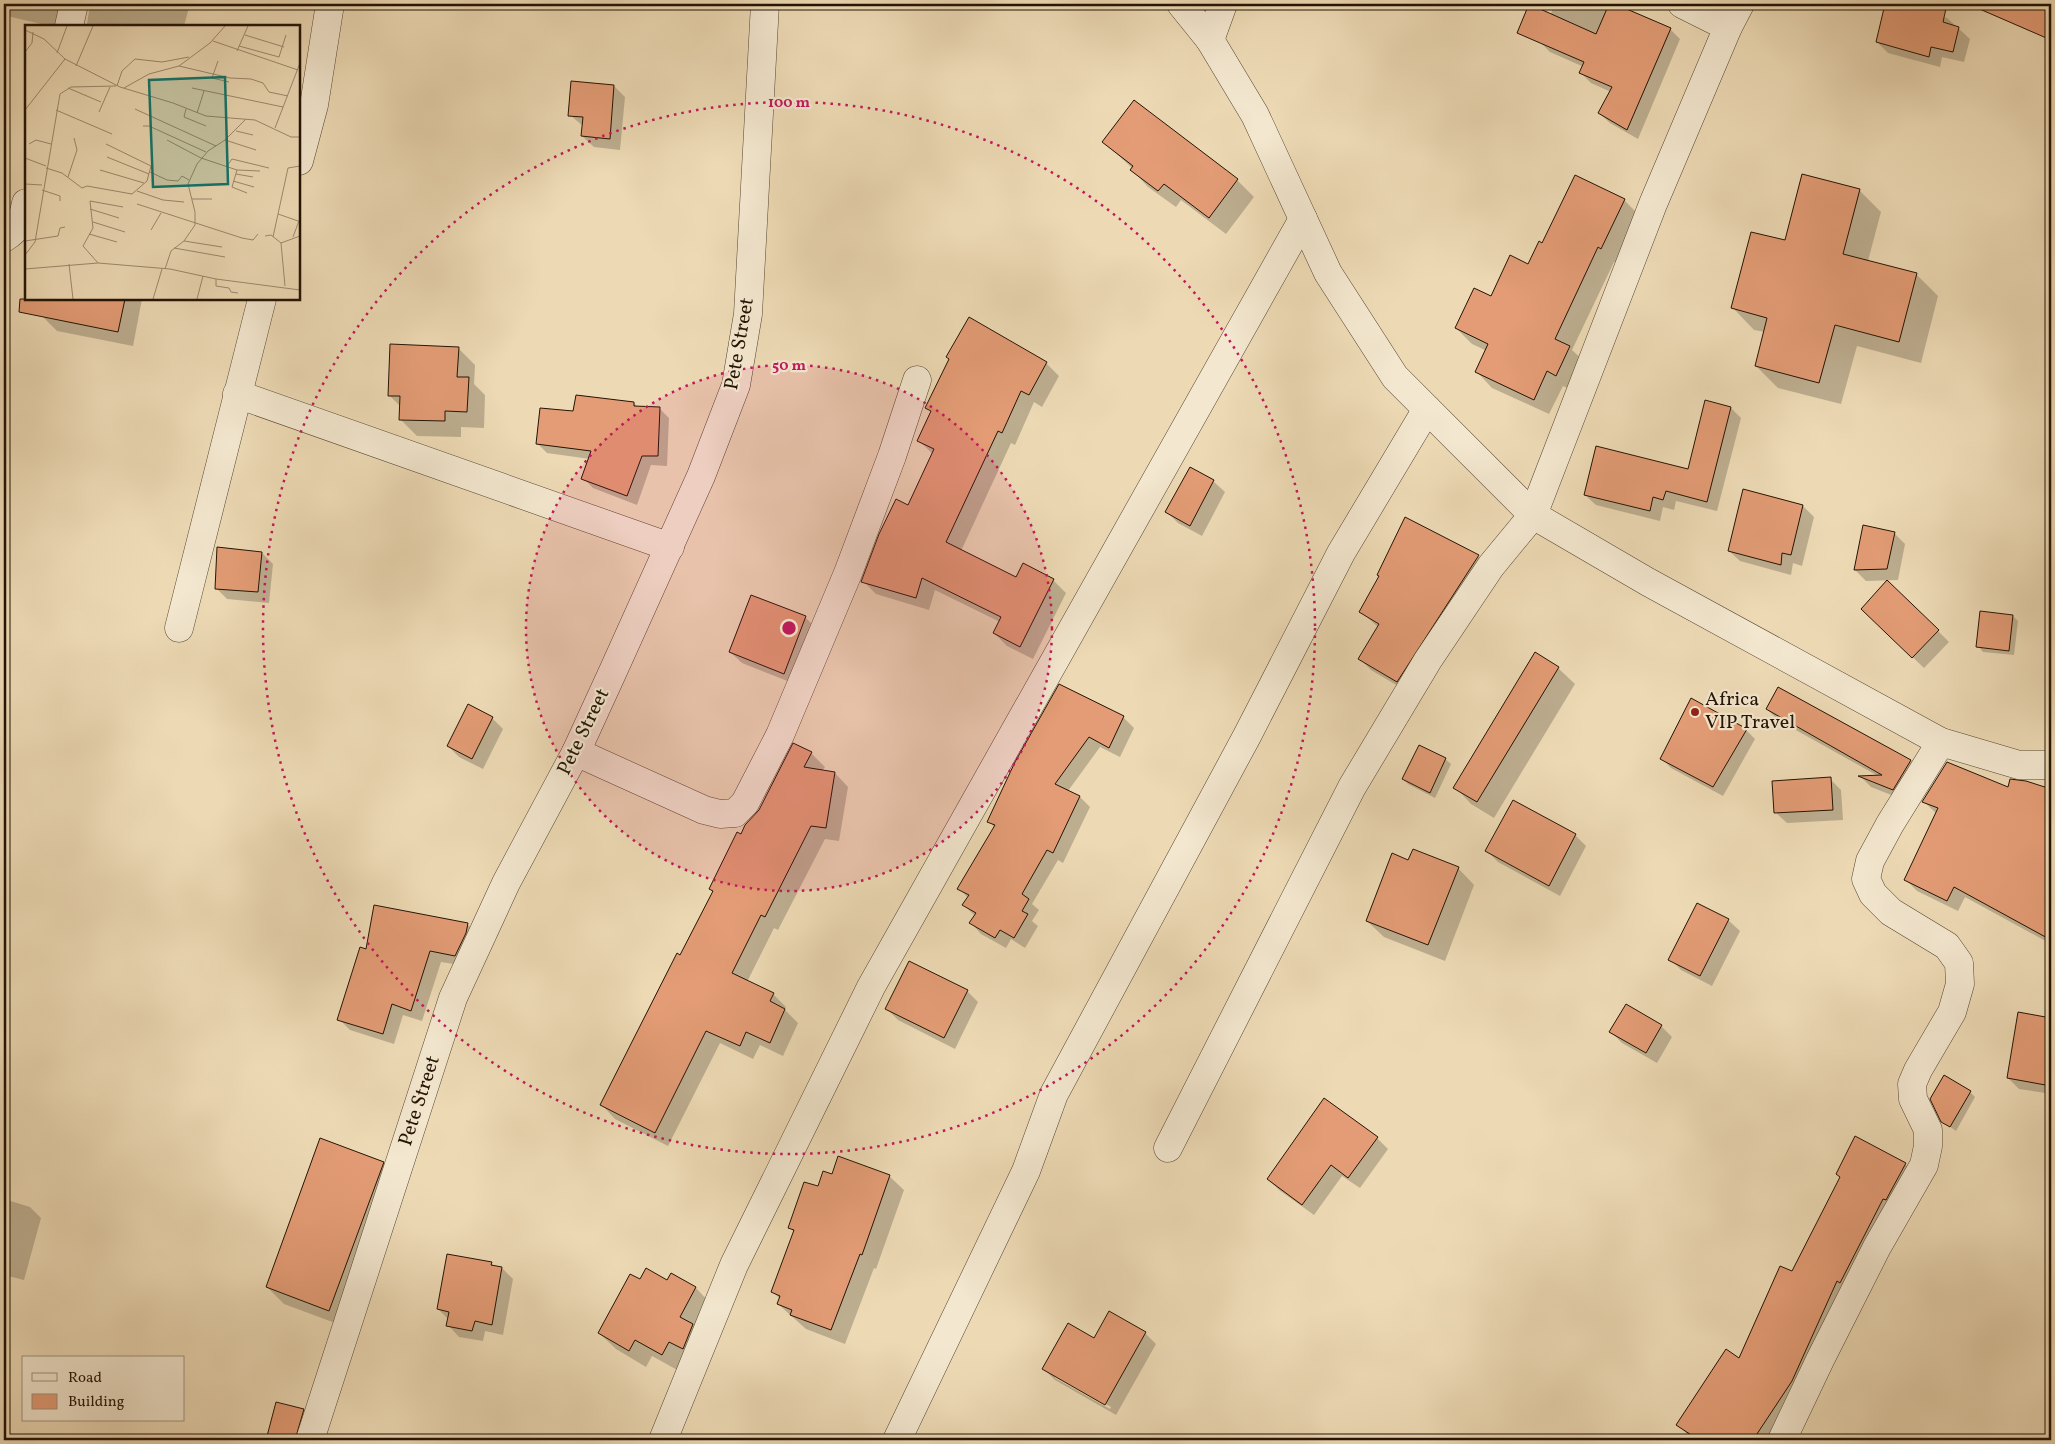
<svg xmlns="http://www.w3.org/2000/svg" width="2055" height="1444" font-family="Vollkorn,serif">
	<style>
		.shadow { fill: #0003; fill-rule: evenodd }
		.building { fill: #e39c75; stroke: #231304 }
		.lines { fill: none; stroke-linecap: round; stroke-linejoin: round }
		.minor-casing { stroke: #564530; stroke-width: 29 }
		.minor { stroke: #f3e7cf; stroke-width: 28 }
		.ring { fill: none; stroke: #c2185b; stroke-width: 2.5; stroke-dasharray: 2.5 5 }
		.poi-dot { fill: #8f2418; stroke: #f3e7cf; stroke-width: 2 }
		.labels { text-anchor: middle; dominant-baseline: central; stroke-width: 4.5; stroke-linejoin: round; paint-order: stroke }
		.street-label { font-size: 20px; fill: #231304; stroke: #f3e7cf }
		.poi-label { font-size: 20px; fill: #231304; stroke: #f3e7cf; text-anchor: start }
		.inset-road { fill: none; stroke: #9c8a6e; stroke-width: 1 }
		.view { fill: #0f766e; fill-opacity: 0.15; stroke: #0f766e; stroke-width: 2.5 }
		.inset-edge { fill: none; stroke: #231304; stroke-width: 2.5 }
		.centre { fill: #c2185b; stroke: #f3e7cf; stroke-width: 2.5 }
		.ring-label { font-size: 15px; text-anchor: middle; font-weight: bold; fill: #c2185b; stroke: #f3e7cf; stroke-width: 4.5; stroke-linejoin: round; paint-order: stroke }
	</style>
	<rect width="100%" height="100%" fill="#eddab5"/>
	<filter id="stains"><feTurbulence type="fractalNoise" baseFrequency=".004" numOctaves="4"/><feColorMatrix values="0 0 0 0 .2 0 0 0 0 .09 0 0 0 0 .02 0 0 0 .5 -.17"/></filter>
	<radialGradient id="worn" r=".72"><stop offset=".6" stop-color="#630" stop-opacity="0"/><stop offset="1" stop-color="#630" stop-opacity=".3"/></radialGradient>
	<g class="shadow">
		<path d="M4,4H74L65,26H50L11,17L4,10Z"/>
		<path d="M90,4H190L184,26H89L87,24Z"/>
		<path d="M1555,4H1612L1670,29L1680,39L1638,139L1610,123L1599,113L1611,92L1591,83L1581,73L1584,67L1550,52L1539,41Z"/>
		<path d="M1886,4L1947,18L1970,39L1964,62L1942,57L1940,67L1888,53L1877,42Z"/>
		<path d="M614,86L625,97L620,150L594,147L582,136L583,126L570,115Z"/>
		<path d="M1134,102L1237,180L1254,197L1226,234L1181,200L1176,207L1148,187L1132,170L1133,169L1104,142Z"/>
		<path d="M1859,190L1881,212L1868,261L1916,274L1938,296L1921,363L1857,346L1841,404L1778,388L1756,366L1765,332L1754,330L1733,308L1786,242Z"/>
		<path d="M1624,200L1640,216L1617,263L1614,262L1572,350L1585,362L1572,390L1563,386L1549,414L1492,388L1477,372L1487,351L1472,344L1456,328L1529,265Z"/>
		<path d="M46,299H142L133,346L57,331L42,316Z"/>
		<path d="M458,348L475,365L474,384L485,395L484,428L461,427V437L417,436L400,419L401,407L389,395Z"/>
		<path d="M1046,363L1059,376L1042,407L1034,402L1015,445L1011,443L961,551L1016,579L1053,580L1066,593L1033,659L1007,646L994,633L1000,622L935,590L929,610L876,594L863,581L909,506L933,454L918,440L932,412L927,407Z"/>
		<path d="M634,403L638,408H659L669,418L667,466L651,465L637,505L593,488L583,478L590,459L547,453L537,443Z"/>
		<path d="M1731,408L1741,418L1717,511L1676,501L1674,510L1663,507L1660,521L1596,505L1585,495L1689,470Z"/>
		<path d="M1213,481L1225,492L1202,536L1178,523L1167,512Z"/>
		<path d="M1744,491L1803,506L1814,517L1802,566L1793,563L1791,575L1740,561L1729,551Z"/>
		<path d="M1894,533L1905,544L1898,580L1866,581L1855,570Z"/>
		<path d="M262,553L273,564L269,603L227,599L216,588Z"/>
		<path d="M1478,556L1489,567L1408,692L1371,670L1360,659L1378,627L1361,612Z"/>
		<path d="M2013,616L2018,621L2014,655L1983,652L1978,646Z"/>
		<path d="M805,617L816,628L795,684L742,663L730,652Z"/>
		<path d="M1874,620L1938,631L1949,642L1924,668Z"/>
		<path d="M1558,668L1575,684L1494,818L1471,804L1455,787Z"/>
		<path d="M1060,686L1124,718L1134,728L1120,757L1100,747L1068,791L1080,797L1090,807L1063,863L1058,860L1032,904L1039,910L1032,921L1038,926L1025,948L1011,939L1006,948L981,934L971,923L975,916L964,905L968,898L959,888L995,828L989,821Z"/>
		<path d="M1779,688L1911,761L1922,772L1904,800L1871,787L1861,777L1878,776L1778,720L1767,709Z"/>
		<path d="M492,718L503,729L483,769L459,757L448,746Z"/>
		<path d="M1746,730L1755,739L1723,796L1671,768L1662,759Z"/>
		<path d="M811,753L825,767L822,771L835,773L848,787L839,841L825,839L778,930L774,928L747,982L773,994L786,1007L785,1010L798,1023L783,1056L760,1045L753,1059L720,1043L668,1146L615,1119L602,1105L713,892L710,888L741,835Z"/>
		<path d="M1445,759L1451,764L1435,798L1408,784L1403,779Z"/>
		<path d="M1830,779L1841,790L1843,820L1787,823L1775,812Z"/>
		<path d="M2025,782L2051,790V944L1965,897L1958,911L1917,891L1906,880L1937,814L1924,802L2009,788Z"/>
		<path d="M1575,835L1586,846L1560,896L1498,862L1487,851Z"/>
		<path d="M1409,861L1458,868L1474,885L1445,961L1384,937L1367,921Z"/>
		<path d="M1728,920L1740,931L1712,986L1681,970L1670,959Z"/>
		<path d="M467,924L478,935L466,966L441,962L422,1021L403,1015L394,1044L350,1030L339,1019L367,950Z"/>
		<path d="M967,991L978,1002L955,1049L898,1020L887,1009Z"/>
		<path d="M2019,1014L2051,1019V1094L2019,1089L2008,1078Z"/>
		<path d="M1661,1026L1672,1037L1657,1063L1622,1043L1611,1032Z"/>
		<path d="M1970,1092L1975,1097L1956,1131L1942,1121Z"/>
		<path d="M1377,1138L1388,1149L1360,1188L1342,1176L1314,1215L1279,1190L1268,1179Z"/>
		<path d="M383,1163L399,1180L346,1327L284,1304L267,1287Z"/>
		<path d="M1905,1164L1918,1177L1775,1440H1694L1691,1438L1678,1425L1740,1360L1793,1273Z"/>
		<path d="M833,1175L889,1176L904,1190L876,1269L874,1268L845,1344L806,1329L778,1304L780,1299L773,1292L795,1233L789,1227L818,1188Z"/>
		<path d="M4,1199L30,1207L41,1218L24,1280L8,1276L6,1285H4Z"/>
		<path d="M491,1263L495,1267L502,1268L513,1279L503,1335L485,1331L483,1341L459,1337L448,1325L449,1320L438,1309Z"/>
		<path d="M672,1275L696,1288L712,1305L679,1371L652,1356L646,1367L616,1349L599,1333L667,1282Z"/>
		<path d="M1145,1333L1156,1344L1116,1415L1055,1380L1044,1369L1094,1340ZM1055,1375L1111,1407L1110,1409L1055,1378Z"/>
		<path d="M277,1403L303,1410L314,1421L308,1440H268Z"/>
	</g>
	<g class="building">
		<path d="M1529,4L1596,34L1609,4H1615L1671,28L1627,130L1598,113L1612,87L1579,73L1584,62L1517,33Z"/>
		<path d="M1885,4H1947L1943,22L1959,27L1953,52L1931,47L1929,57L1876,42Z"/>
		<path d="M1968,4H2051V40Z"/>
		<path d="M571,81L614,85L610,139L581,136L583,117L568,116Z"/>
		<path d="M1134,100L1238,179L1209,218L1164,184L1158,191L1130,170L1133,166L1102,142Z"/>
		<path d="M1802,174L1860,189L1843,254L1917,273L1899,342L1835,325L1819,383L1755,366L1767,318L1731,308L1751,232L1785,240Z"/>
		<path d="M1575,175L1625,199L1601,249L1598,247L1555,339L1570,346L1556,376L1547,371L1534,400L1475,372L1488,344L1455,328L1474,288L1491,296L1510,255L1528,264L1539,241L1542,243Z"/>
		<path d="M20,299H125L118,332L19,312Z"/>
		<path d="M969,317L1047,362L1029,395L1021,391L1002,433L998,431L946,542L1016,577L1023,563L1054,579L1020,647L993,633L1001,617L922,578L916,598L861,582L879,534L896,499L908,505L934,449L917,441L931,411L925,408L949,359L946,357Z"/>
		<path d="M390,344L459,347L457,377H469L467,412L445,411V421L399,420L400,396H388Z"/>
		<path d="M576,395L634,402V406L660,407L658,456H642L627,496L581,479L591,451L536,444L540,408L573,411Z"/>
		<path d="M1705,400L1731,407L1707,502L1666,491L1663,500L1653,497L1650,511L1584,495L1596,446L1688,469Z"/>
		<path d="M1190,467L1214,480L1190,526L1165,512Z"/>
		<path d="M1743,489L1803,505L1791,555L1782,553L1781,565L1728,551Z"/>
		<path d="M1405,517L1479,555L1397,682L1358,659L1379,624L1359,612L1379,576L1377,575Z"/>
		<path d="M1863,525L1895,532L1887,569L1854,570Z"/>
		<path d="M217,547L262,552L258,592L215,589Z"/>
		<path d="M1887,580L1939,630L1912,658L1861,609Z"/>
		<path d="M751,595L806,616L784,674L729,652Z"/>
		<path d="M1980,611L2013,615L2009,651L1976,647Z"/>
		<path d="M1535,652L1559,667L1477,802L1453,788Z"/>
		<path d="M1059,684L1124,716L1109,748L1089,737L1055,784L1080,796L1053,853L1047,850L1022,894L1029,899L1022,911L1028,914L1014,938L1000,930L995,938L969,923L976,913L962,905L969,895L957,889L995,825L987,822L1015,762Z"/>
		<path d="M1778,687L1911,760L1893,790L1858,776L1882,775L1766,709Z"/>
		<path d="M1691,698L1747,729L1713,787L1660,759Z"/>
		<path d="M468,704L493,717L472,759L447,746Z"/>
		<path d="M793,743L812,752L804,767L835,772L826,828L811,826L765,917L761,915L732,973L774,993L770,1001L785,1009L770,1043L746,1032L740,1046L706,1031L655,1133L600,1105L677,953L680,955L713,891L709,889L737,832L741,834L745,825L759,810Z"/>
		<path d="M1419,745L1446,758L1430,793L1402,779Z"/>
		<path d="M1947,762L2008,787L2010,779L2026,781L2051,789V940L1954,887L1947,901L1904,880L1938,808L1922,802Z"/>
		<path d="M1831,777L1833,810L1774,813L1772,781Z"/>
		<path d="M1513,800L1576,834L1549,886L1485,851Z"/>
		<path d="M1413,849L1459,867L1428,945L1366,921L1392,853L1408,860Z"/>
		<path d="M1697,903L1729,919L1700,976L1668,960Z"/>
		<path d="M374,905L468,923L466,933L455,956L430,951L411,1011L392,1004L383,1034L337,1020L360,947L366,949Z"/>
		<path d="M909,961L968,990L944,1038L885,1009Z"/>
		<path d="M1626,1004L1662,1025L1646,1053L1609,1032Z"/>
		<path d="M2018,1012L2051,1018V1086L2007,1078Z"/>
		<path d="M1944,1075L1971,1091L1950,1127L1941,1122L1930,1099Z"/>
		<path d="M1324,1098L1378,1137L1348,1178L1331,1165L1302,1205L1267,1179Z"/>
		<path d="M1855,1136L1906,1163L1893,1187L1886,1200L1883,1199L1840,1283L1837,1281L1792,1381L1753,1440H1699L1676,1425L1726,1349L1739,1358L1780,1266L1792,1271L1840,1177L1836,1174Z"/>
		<path d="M320,1138L384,1162L329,1311L266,1287Z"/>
		<path d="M838,1156L890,1175L862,1255L860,1254L831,1330L790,1315L792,1310L777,1304L780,1296L771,1292L794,1230L788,1228L804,1182L818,1186L823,1171L832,1174Z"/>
		<path d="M447,1254L492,1262L491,1265L502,1267L492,1325L475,1321L472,1331L446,1326L449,1312L437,1309Z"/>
		<path d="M646,1268L667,1280L671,1273L696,1287L680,1317L693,1324L683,1349L669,1342L662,1355L635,1340L629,1351L598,1333L630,1274L640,1279Z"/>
		<path d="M1109,1311L1146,1332L1105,1405L1042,1369L1068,1323L1094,1338Z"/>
		<path d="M276,1402L304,1409L295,1440H266Z"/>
	</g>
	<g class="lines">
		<g class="minor-casing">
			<g id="minor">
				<path d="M1181,4L1210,40L1255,115L1328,273L1395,377L1533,515L1648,582L1941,742L2019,765H2051"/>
				<path d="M1682,4L1728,27"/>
				<path d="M69,26L74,4"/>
				<path d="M1210,40L1223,4"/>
				<path d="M299,161L314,105L330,4"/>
				<path d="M4,238C18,230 23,219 26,203"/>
				<path d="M237,394L670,547"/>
				<path d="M179,628L262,299"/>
				<path d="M576,752L704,810L720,814L735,813L745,803L780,735L848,573L892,456L917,380"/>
				<path d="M1168,1148L1352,787L1428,660L1491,566L1533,515L1653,204L1728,27L1740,4"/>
				<path d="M310,1440L453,998L506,883L576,752L614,669L701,476L736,385L748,314L765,4"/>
				<path d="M663,1440L734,1265L871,987L1303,219"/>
				<path d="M897,1440L1026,1171L1054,1094L1247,736L1341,553L1427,409"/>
				<path d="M1782,1440L1820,1360L1877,1247L1924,1165L1928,1146V1130L1913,1099L1912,1084L1918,1070L1952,1012L1960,984L1959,963L1947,946L1891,912L1873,894L1866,879L1870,861L1890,824L1941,742"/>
			</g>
		</g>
		<use href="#minor" class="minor"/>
	</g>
	<circle cx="789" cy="628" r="263" fill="#c2185b" fill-opacity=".12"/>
	<g class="ring">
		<circle cx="789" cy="628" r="263"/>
		<circle cx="789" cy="628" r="526"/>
	</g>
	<circle class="poi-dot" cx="1695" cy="712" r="5"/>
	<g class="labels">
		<g class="street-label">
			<text transform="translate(740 344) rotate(-80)">Pete Street</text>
			<text transform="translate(584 732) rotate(-64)">Pete Street</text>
			<text transform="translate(420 1101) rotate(-72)">Pete Street</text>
		</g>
		<g class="poi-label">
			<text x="1705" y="700">Africa<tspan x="1705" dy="23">VIP Travel</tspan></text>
		</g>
	</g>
	<g transform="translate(25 25)">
		<rect width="275" height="275" fill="#eddab5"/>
		<path class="inset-road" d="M0,5L19,14L40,34L95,62L148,78L181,91L230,95L266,112H275M220,10L259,22M188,16L273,45M214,21L254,32L261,10M212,26L223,1M0,27L7,18L8,7M32,28L42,1M193,36L187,53L204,57M51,41L68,1M154,41L205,53L226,54L238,58L244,67L263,71M92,61L97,46L110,34L137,37L164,32M43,63L76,77M99,63L124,49L154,41L185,18L200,1M167,63L258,82M110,84L191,121M161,84L159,92L181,101M0,85L40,34M31,85L87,109M74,87L85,62M172,88L179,66M118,101H124L181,127M250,103L275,38M211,106L228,110M142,115L176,133L212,145L207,162L222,168M200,115L231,125M4,119L11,115L26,119M82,132L124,149M0,133L21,141M201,142L207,134L244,143M21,143L37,148L57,163L62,161L107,169L122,156L126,141L81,119M75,145L119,158M212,145L235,146M125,147L142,155L153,156L157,151L164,155M211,149L228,152M43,152L52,125L49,113M208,156L229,162M0,159L17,160M17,165L35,171V176M112,166L138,175L159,177M167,174H187M112,179L217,213L228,215L233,209M65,184L94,193M253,189L273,196M68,197L100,207M126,205L136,188M64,209L92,217M240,211L246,210L256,218M248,212L263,143L275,141M268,212L275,193M0,216L33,211L35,203L40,202M159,216L197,222M149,223L200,232M0,230L10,217L35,69L46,62L91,61M73,238L58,221L68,203L65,176L98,182M44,239L48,274M0,244L73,238L145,244L191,254L275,265M140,244L146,226L159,216L170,200V187L163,159L172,139L183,126L200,115L221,94M191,254V261L204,263L206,267L213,268M260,261L256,218L275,211M128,274L137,244M172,274L178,251"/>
		<path class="view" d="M200,52L203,159L128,162L124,55Z"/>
		<rect width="275" height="275" class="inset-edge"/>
	</g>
	<circle cx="789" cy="628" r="8" class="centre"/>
	<g class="ring-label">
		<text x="789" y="107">100 m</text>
		<text x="789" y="370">50 m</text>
	</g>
	<rect width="2055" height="1444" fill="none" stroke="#eddab5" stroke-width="20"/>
	<rect x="5" y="5" width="2045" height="1434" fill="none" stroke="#231304" stroke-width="2.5"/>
	<rect x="10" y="10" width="2035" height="1424" fill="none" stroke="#231304"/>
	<rect x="22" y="1356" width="162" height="65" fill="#f3e7cf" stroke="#a0927e"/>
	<rect x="32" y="1373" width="25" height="8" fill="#f3e7cf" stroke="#a0927e"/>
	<text x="68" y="1382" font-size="15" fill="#231304">Road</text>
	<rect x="32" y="1394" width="25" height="15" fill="#e39c75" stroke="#a0927e"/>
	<text x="68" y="1406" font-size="15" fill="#231304">Building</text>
	<rect width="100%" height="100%" filter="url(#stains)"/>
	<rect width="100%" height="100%" fill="url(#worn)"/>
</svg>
